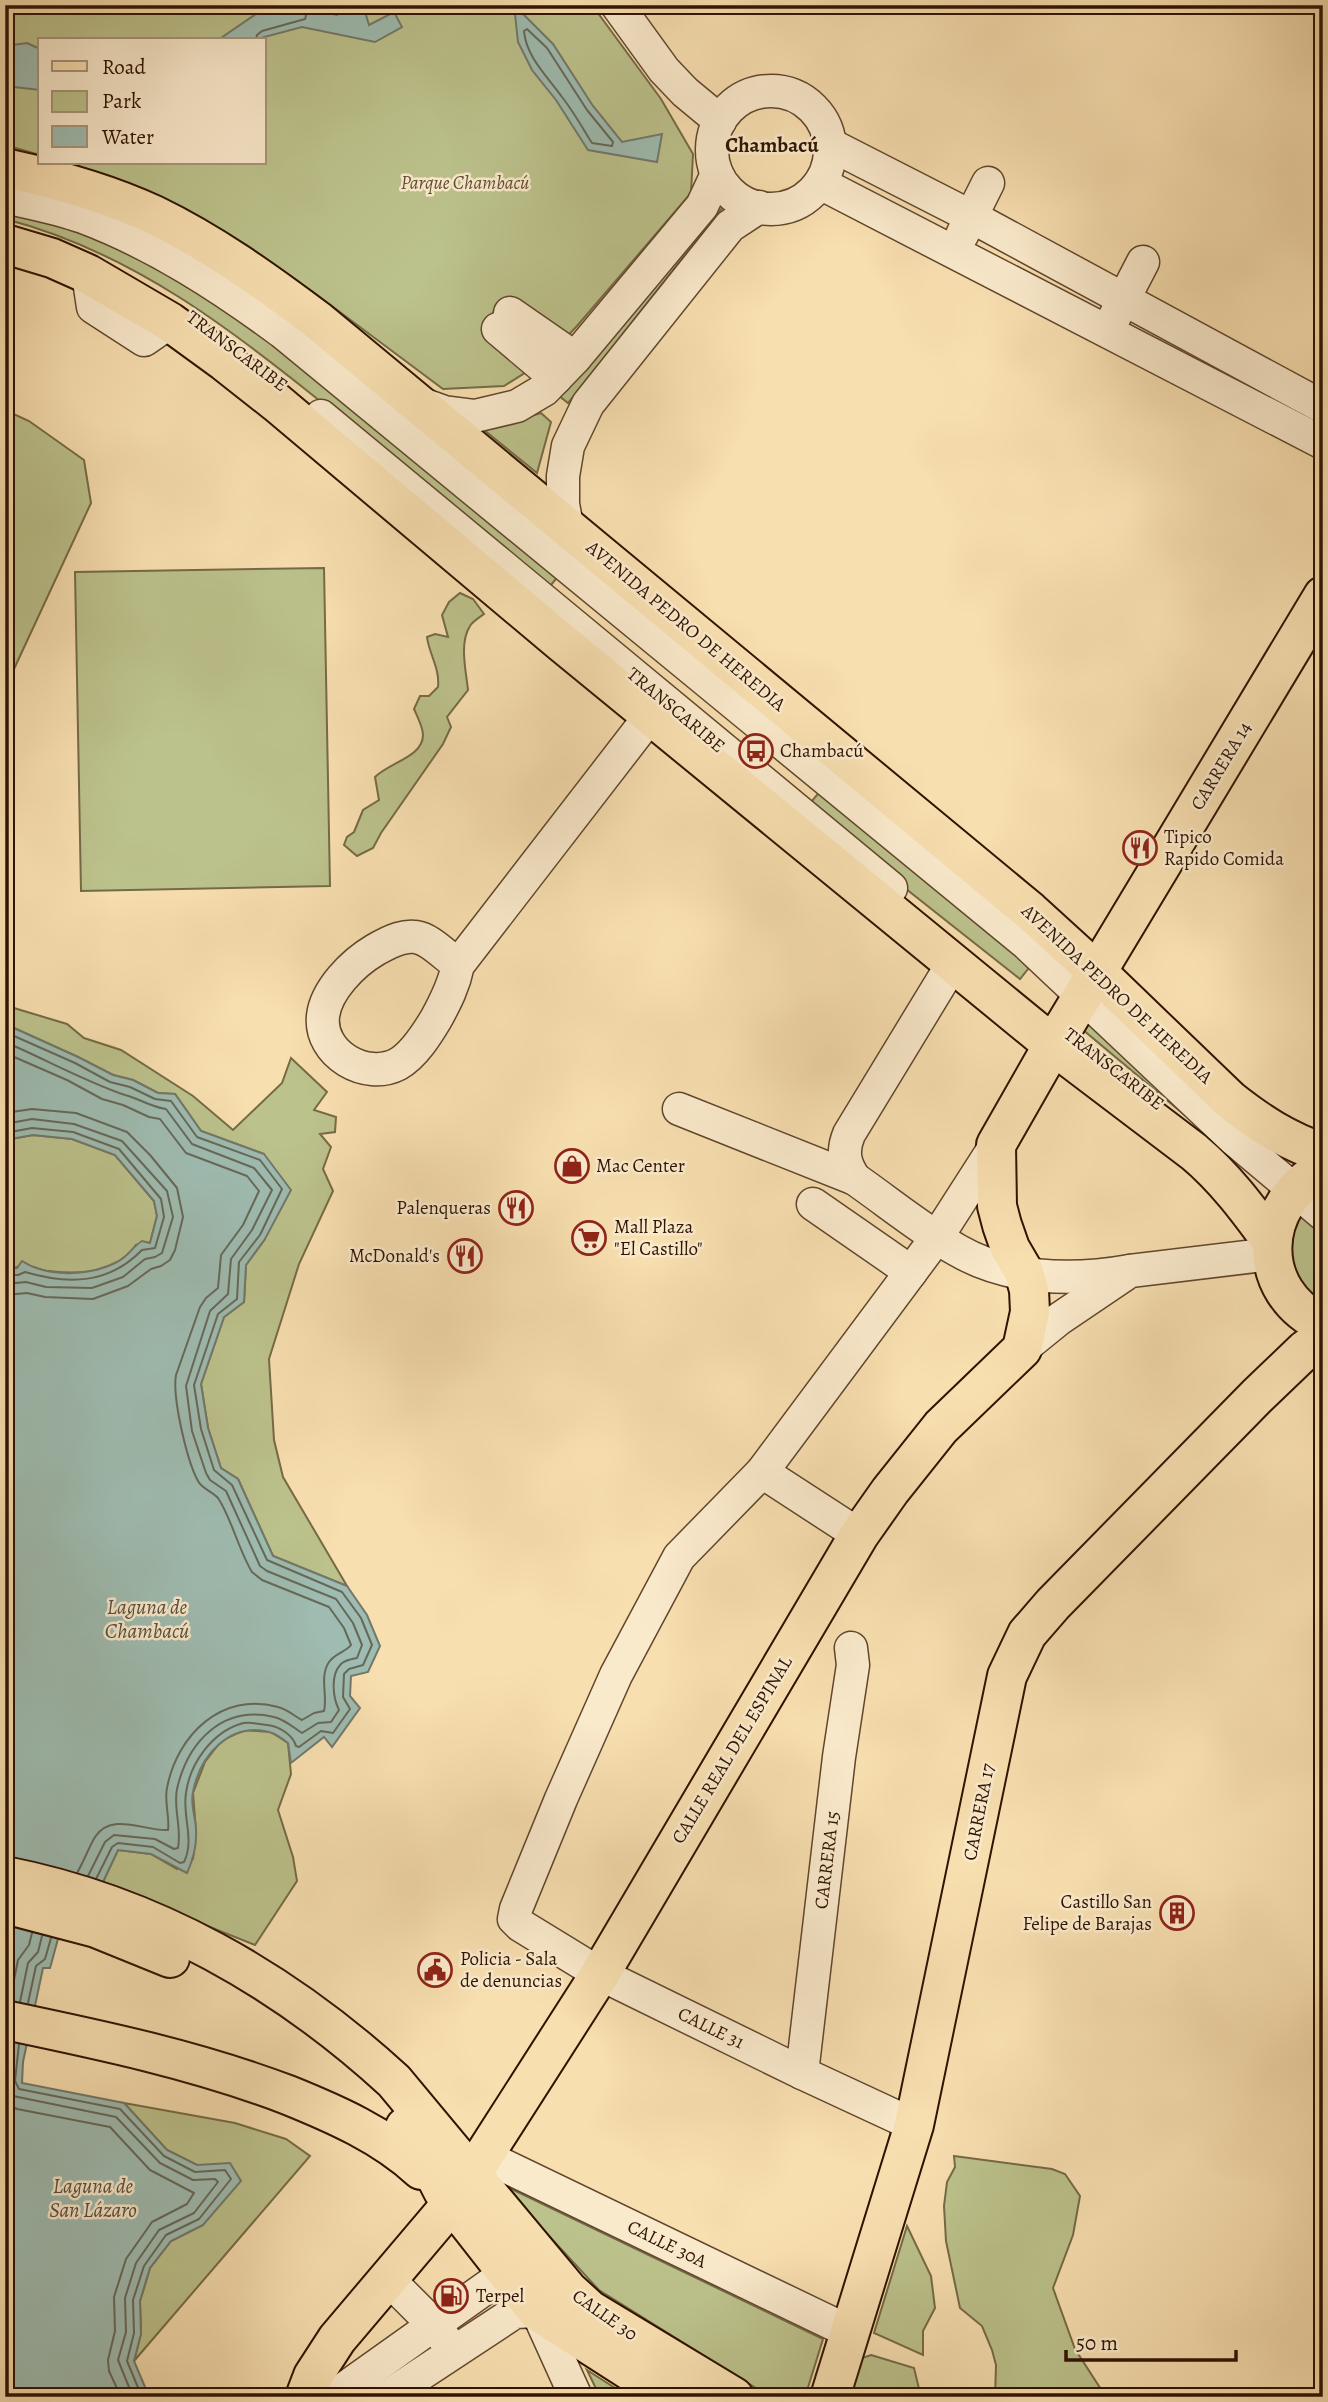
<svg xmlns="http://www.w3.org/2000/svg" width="1328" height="2402" font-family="Alegreya,serif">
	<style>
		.green { fill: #bcc28c; stroke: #766a46; stroke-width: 2 }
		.water { fill: #9ebcb1; stroke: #72786b; stroke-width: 2 }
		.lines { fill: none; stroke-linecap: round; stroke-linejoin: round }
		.shore { stroke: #666859; stroke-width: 2 }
		.minor-casing { stroke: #61462d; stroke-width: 35 }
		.major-casing { stroke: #2f1301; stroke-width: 42 }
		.highway-casing { stroke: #2f1301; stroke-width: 42 }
		.minor { stroke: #faeacc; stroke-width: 32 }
		.major { stroke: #f8dfb0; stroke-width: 38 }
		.highway { stroke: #f8dfb0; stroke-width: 38 }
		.labels { text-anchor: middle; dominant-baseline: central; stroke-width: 5; stroke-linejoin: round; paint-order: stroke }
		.park-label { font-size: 19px; font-style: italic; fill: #605032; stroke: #faeacc }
		.street-label { font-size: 19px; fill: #2f1301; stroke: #faeacc }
		.poi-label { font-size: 19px; fill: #2f1301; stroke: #faeacc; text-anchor: start }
		.neighbourhood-label { font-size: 21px; font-weight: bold; fill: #2f1301; stroke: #faeacc }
		.water-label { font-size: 21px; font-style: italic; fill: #564e3f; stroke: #faeacc }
	</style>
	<rect width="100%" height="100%" fill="#f8dfb0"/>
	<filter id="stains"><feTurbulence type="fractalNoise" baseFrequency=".00286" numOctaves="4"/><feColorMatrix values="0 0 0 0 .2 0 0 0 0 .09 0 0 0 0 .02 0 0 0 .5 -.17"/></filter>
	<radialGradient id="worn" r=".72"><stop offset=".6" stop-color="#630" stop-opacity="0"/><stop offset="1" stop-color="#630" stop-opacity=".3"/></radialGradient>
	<g class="green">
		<path d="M5,5H592L661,99L693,154L691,193L577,326L544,361L504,386L443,389L313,292L262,257L161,200L68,163H264V40H40V155L5,145Z"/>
		<path d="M721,198L727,202L568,403L558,395Z"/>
		<path d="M5,206L127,249L206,294L275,341L560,574L547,590C475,530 404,469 331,410C233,330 130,251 5,219Z"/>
		<path d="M5,410L29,421L84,460L91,503L14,669L5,676Z"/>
		<path d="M541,413L551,422L537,473L484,430Z"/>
		<path d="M324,568L330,886L81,891L75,572Z"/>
		<path d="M460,593L473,599L484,614C480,617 473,621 470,626C459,643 466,671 468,690L447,717L451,727L443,744L381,833L373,848L357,856L344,845L347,837L354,832L363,810L379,800L375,777C390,762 423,757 423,735C423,727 417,716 414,709L420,696H429L438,687C440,668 429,654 427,637L435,634L448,637L442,615L449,602Z"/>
		<path d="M823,788L1032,964L1020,979L805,809Z"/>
		<path d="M5,1001L14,1008L67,1024L84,1038L121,1050L193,1096L233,1130L282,1083L291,1058L327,1092L314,1110L336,1117L335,1132L320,1134L331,1147L323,1169L333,1191L299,1264L269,1359L274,1440L283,1477L347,1586L273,1556L238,1479L221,1468L208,1428L201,1384L224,1317L244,1302L246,1265L265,1239L264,1154L201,1131L175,1094L158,1093L133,1080L113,1075L78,1057L5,1024Z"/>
		<path d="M1091,1016L1242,1163L1082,1029Z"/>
		<path d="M33,1135L72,1139L115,1155L154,1201L157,1216L150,1243L136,1245C116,1273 80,1275 49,1271C42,1271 35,1266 27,1266C20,1266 13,1268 5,1269V1140Z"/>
		<path d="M1323,1191V1309L1292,1269L1289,1247L1294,1224L1306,1205Z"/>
		<path d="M244,1730L271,1732L288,1743L291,1774L278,1810L293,1857L297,1881L255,1945L102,1884L118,1850L151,1854L177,1869L193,1859L196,1831L193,1793L205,1762L221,1741Z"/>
		<path d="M124,2103L235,2123L286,2139L310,2156L134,2361L141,2334L140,2301L150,2268L171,2241L203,2225L197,2165L167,2150Z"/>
		<path d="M954,2156L1052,2169L1065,2174L1080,2196L1073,2235L1053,2288L1075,2349L1106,2397H995L996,2365L992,2350L982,2326L960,2308L946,2241L944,2206L947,2182L955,2167Z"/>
		<path d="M501,2184L823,2339L805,2397H770L599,2290Z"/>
		<path d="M907,2226L931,2276L935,2308L923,2331V2355L874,2333Z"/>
		<path d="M871,2355L914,2368L921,2397H846L859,2359Z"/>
		<path d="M587,2370L629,2397H600Z"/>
	</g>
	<g class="water">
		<path d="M269,5H306V8L337,15L349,5H363L369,25L394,12L402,27L375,42L302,27L253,40H218Z"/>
		<path d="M514,5L553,44L593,106L622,142L662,134L657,162L588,150L556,100L532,70L518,42Z"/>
		<path d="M27,43L40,49V90L5,86V46Z"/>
		<path d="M5,1024L78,1057L113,1075L133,1080L158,1093L175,1094L201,1131L264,1154L291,1190L265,1239L246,1265L244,1302L224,1317L201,1384L208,1428L221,1468L238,1479L273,1556L347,1586L367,1615L380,1646L368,1672L351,1676L350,1696L360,1708L332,1747L324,1737L291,1763L288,1743C283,1739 276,1734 269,1732C230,1722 200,1755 193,1792C190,1805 196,1818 196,1830C197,1845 193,1860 187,1873L151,1854L118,1850L102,1884L58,1939L50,1968H43L23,2062L22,2083L124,2103L167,2150L197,2165L230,2163L241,2181L203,2225L171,2241L150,2268L140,2301L141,2334L134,2361L145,2387L153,2397H5V1269L17,1268L22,1261C48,1278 90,1276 117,1262C128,1257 132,1247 142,1241L150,1243L157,1216L154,1201L115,1155L72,1139L33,1135L5,1140Z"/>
	</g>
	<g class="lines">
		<g class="shore">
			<path d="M527,29L547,48L587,110L613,142L612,146L592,143C582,127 573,111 562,97C548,77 526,57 524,31Z"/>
			<path d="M256,40L257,35L262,31L305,19L306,16L302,5"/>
			<path d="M5,1032L75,1063L110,1082L130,1087L155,1099L171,1101L197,1137L260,1160L282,1189L260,1235L239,1262L237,1299L218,1314L194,1385L201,1429L214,1470L232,1485L267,1560L342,1592L361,1618L372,1645L363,1665L349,1669L344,1674L343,1697L350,1709L333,1733L321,1731L299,1747L296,1746C293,1735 279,1726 267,1725C259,1724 248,1721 240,1724C212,1733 190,1763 186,1793C182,1816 195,1840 184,1862L180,1863L153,1847L118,1843L112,1847L96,1879"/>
			<path d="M5,1042C45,1059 84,1081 125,1095C140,1099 151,1107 166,1109L192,1144L254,1168L272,1190L252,1230L231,1259L228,1294L210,1311L186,1386L192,1431L206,1473L210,1480L226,1491L260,1566L267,1571L336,1599L353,1623L362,1645L357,1658C352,1659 345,1660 341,1664C330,1675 333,1698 339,1710L331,1722L318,1723L302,1733C294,1728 284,1719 274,1717C223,1705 188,1741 177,1789C173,1808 182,1828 178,1848L174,1849L155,1839L114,1835L105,1842L88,1876"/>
			<path d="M5,1053L67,1080L102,1099L123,1105L149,1117L160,1119L186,1153L247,1176L259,1191L243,1225L221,1255L218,1288L206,1298L200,1307L176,1375C172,1397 187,1461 198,1481C202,1489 212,1491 218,1498C231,1517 239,1551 252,1572L262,1580L329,1607L344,1628L351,1645C346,1652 335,1653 329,1662C319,1677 328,1697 324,1711L314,1713L302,1720C294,1716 287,1709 278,1707C222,1691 177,1735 167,1788C164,1802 170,1817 168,1830C146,1832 112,1811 95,1837C88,1849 84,1861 77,1873"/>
			<path d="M5,1113L32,1109L76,1113L127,1132L150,1155L177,1188L183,1217L175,1250L170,1260L161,1266L151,1269L128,1286L93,1299L45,1297L27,1293L5,1295"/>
			<path d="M5,1124L32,1119L74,1124L122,1141L167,1191L173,1217L162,1253L155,1257L145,1259L123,1277L92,1288L46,1287L26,1282L5,1284"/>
			<path d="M5,1133L32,1128L73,1132L119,1149L161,1199L164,1217L155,1248L142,1250C109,1284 69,1285 25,1272L18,1275H5"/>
			<path d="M10,2000L18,1960L29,1945L32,1933"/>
			<path d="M20,2002L28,1963L38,1952L42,1936"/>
			<path d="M28,2003L36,1966L45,1959L51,1938"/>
			<path d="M11,2043L6,2083L13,2096L116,2117L160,2163L193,2180L215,2179L218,2182L194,2213L159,2230L136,2263L125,2298L126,2332L118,2360L133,2397"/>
			<path d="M19,2044L15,2081L19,2089L120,2109L164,2156L195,2172L225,2170L231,2179L199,2219L166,2235L144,2266L133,2300L134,2333L127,2361L139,2390L144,2397"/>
			<path d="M5,2103L17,2109L110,2127L150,2170L194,2193L187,2204L152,2222L126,2259L114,2297L115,2331L108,2360L109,2371L121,2397"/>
		</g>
		<g class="minor-casing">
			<g id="minor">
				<path d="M617,5L664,70L685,92L720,121"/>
				<circle cx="771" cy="150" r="59"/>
				<path d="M831,145L972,217L1323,407"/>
				<path d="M820,183L1323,443"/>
				<path d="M5,197C31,203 58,208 83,217C155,244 221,287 282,332L1027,944L1235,1140L1323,1214"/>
				<path d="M962,235L988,183"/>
				<path d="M88,274L93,307L144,340L170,322"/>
				<path d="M510,313L575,358"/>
				<path d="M1114,318L1143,262"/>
				<path d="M498,329L556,378"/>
				<path d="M422,404L444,412L475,416L517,406L544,390L575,358L702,206L717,174"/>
				<path d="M321,416L891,888"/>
				<path d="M567,526L563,504V476L568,446L588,404L730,226L759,207"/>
				<path d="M953,963L849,1134C842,1151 844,1164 855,1179C888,1202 921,1229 957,1250C1009,1280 1073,1281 1130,1271"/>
				<path d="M458,965C424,938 418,925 375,950C353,963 326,990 323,1016C319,1054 366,1081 398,1064C414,1055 427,1034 436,1019C446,1001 454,985 458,965L651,715"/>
				<path d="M679,1109L855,1179"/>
				<path d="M813,1204L911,1272"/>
				<path d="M1022,1349L1059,1319L1130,1271L1272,1254"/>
				<path d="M762,1472L859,1535"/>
				<path d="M802,2073L839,1757L853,1665L851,1648"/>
				<path d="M914,2125L802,2073L600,1974L520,1925L514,1919L516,1909L561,1799L616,1675L679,1557L762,1472L937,1237L996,1145"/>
				<path d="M484,2156L850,2332"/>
				<path d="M388,2279L434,2325L447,2342"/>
				<path d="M336,2397L345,2388L508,2272"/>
				<path d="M386,2397L515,2312L537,2311L576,2397"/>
			</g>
		</g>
		<g class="major-casing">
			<g id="major">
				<path d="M5,1876C153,1905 284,1980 394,2081L568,2290L590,2310L734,2397"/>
				<path d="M5,1904L96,1928L170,1958"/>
				<path d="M5,2020C101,2040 196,2060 288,2095C335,2114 383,2135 421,2170"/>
				<path d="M405,2127L423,2152L443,2191L537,2311L671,2397"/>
				<path d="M305,2397L313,2376L337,2339L453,2202L479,2163L600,1974L859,1535L890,1491L941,1427L1022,1349L1030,1312L1029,1290L1024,1272L1010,1248L1002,1225L997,1206L996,1145L1053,1045L1323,596"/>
				<path d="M830,2397L914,2125L1007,1676L1027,1634L1053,1604L1257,1396L1305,1350L1323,1337"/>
			</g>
		</g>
		<g class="highway-casing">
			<g id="highway">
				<path d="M5,168C56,179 107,193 154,215C212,243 265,281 317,320L1030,911L1097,972L1230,1100C1259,1123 1287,1141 1323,1153"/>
				<path d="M5,244L52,258L88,274L170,322L225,362L277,403L561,642L1053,1045L1194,1152C1225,1178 1248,1209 1272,1242"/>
				<path d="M1323,1169C1257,1204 1254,1292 1323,1324"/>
			</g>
		</g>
		<use href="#minor" class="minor"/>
		<use href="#major" class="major"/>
		<use href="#highway" class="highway"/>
	</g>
	<defs>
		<g id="bus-ring" transform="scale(1.75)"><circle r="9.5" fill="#faeacc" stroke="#8f2418" stroke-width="1.5"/><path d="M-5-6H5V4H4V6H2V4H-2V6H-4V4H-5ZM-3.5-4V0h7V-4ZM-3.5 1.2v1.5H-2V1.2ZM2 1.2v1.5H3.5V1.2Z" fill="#8f2418"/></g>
		<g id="restaurant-ring" transform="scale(1.75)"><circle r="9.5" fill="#faeacc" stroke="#8f2418" stroke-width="1.5"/><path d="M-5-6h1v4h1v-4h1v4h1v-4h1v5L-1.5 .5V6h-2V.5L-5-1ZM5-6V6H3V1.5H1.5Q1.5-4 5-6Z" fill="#8f2418"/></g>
		<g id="shop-ring" transform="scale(1.75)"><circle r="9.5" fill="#faeacc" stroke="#8f2418" stroke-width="1.5"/><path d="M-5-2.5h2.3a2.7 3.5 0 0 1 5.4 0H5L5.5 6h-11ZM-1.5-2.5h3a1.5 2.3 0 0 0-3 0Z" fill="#8f2418"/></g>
		<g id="supermarket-ring" transform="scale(1.75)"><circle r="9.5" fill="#faeacc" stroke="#8f2418" stroke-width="1.5"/><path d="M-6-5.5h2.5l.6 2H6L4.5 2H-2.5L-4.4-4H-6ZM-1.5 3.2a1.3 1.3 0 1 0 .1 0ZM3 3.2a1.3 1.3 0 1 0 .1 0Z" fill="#8f2418"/></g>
		<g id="building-ring" transform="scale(1.75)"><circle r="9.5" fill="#faeacc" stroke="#8f2418" stroke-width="1.5"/><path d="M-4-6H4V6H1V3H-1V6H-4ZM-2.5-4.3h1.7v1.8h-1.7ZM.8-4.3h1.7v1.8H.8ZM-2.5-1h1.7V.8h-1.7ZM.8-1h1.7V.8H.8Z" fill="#8f2418"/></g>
		<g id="civic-ring" transform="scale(1.75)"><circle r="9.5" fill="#faeacc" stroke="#8f2418" stroke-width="1.5"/><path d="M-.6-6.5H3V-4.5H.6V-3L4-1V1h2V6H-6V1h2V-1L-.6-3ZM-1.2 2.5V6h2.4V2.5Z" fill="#8f2418"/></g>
		<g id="fuel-ring" transform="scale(1.75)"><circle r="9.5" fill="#faeacc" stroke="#8f2418" stroke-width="1.5"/><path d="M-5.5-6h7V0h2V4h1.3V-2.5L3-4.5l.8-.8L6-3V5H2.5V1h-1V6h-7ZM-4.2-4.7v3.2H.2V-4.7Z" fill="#8f2418"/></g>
	</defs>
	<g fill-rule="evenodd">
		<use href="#bus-ring" x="756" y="751"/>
		<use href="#restaurant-ring" x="1140" y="848"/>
		<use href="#shop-ring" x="572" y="1166"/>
		<use href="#restaurant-ring" x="516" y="1208"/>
		<use href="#supermarket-ring" x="589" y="1238"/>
		<use href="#restaurant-ring" x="465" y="1256"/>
		<use href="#building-ring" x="1177" y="1913"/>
		<use href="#civic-ring" x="435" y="1970"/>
		<use href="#fuel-ring" x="451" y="2296"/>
	</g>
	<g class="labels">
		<g class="park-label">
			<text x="465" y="183">Parque Chambacú</text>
		</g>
		<g class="street-label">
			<text transform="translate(237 351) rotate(37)">TRANSCARIBE</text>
			<text transform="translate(686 626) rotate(40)">AVENIDA PEDRO DE HEREDIA</text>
			<text transform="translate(676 710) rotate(40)">TRANSCARIBE</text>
			<text transform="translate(1221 766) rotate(-59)">CARRERA 14</text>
			<text transform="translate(1117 994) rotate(43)">AVENIDA PEDRO DE HEREDIA</text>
			<text transform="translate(1114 1069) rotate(38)">TRANSCARIBE</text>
			<text transform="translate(732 1750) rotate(-59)">CALLE REAL DEL ESPINAL</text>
			<text transform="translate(979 1812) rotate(-79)">CARRERA 17</text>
			<text transform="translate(827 1860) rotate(-83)">CARRERA 15</text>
			<text transform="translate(711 2028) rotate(26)">CALLE 31</text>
			<text transform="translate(667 2244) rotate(26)">CALLE 30A</text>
			<text transform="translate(605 2315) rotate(35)">CALLE 30</text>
		</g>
		<g class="poi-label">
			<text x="780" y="751">Chambacú</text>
			<text x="1164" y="837">Tipico<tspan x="1164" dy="22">Rapido Comida</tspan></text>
			<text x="596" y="1166">Mac Center</text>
			<text x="491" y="1208" text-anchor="end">Palenqueras</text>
			<text x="614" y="1227">Mall Plaza<tspan x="614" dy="22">"El Castillo"</tspan></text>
			<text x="440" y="1256" text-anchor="end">McDonald's</text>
			<text x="1152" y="1902" text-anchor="end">Castillo San<tspan x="1152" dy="22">Felipe de Barajas</tspan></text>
			<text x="460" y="1959">Policia - Sala<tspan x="460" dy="22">de denuncias</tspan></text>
			<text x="476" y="2296">Terpel</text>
		</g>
		<g class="neighbourhood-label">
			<text x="772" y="145">Chambacú</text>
		</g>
		<g class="water-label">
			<text x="147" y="1607">Laguna de<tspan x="147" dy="24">Chambacú</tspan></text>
			<text x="93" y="2186">Laguna de<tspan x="93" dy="24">San Lázaro</tspan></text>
		</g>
	</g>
	<rect width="1328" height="2402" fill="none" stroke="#f8dfb0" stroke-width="28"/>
	<rect x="7" y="7" width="1314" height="2388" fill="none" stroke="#2f1301" stroke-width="3.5"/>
	<rect x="14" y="14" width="1300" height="2374" fill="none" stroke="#2f1301" stroke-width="2"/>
	<rect x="38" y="38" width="228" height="126" fill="#faeacc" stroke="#a9947b" stroke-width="2"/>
	<rect x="52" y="61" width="35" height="10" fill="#f8dfb0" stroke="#a9947b" stroke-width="2"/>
	<text x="102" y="74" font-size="21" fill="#2f1301">Road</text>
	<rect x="52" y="91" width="35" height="21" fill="#bcc28c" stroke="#a9947b" stroke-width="2"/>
	<text x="102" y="108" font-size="21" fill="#2f1301">Park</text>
	<rect x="52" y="126" width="35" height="21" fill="#9ebcb1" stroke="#a9947b" stroke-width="2"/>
	<text x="102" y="144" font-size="21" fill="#2f1301">Water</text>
	<path d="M1066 2350v10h170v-10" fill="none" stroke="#2f1301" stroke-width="3.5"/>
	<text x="1076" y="2350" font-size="21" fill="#2f1301" stroke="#faeacc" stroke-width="5" paint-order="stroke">50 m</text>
	<rect width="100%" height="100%" filter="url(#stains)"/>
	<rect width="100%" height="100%" fill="url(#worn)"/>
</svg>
